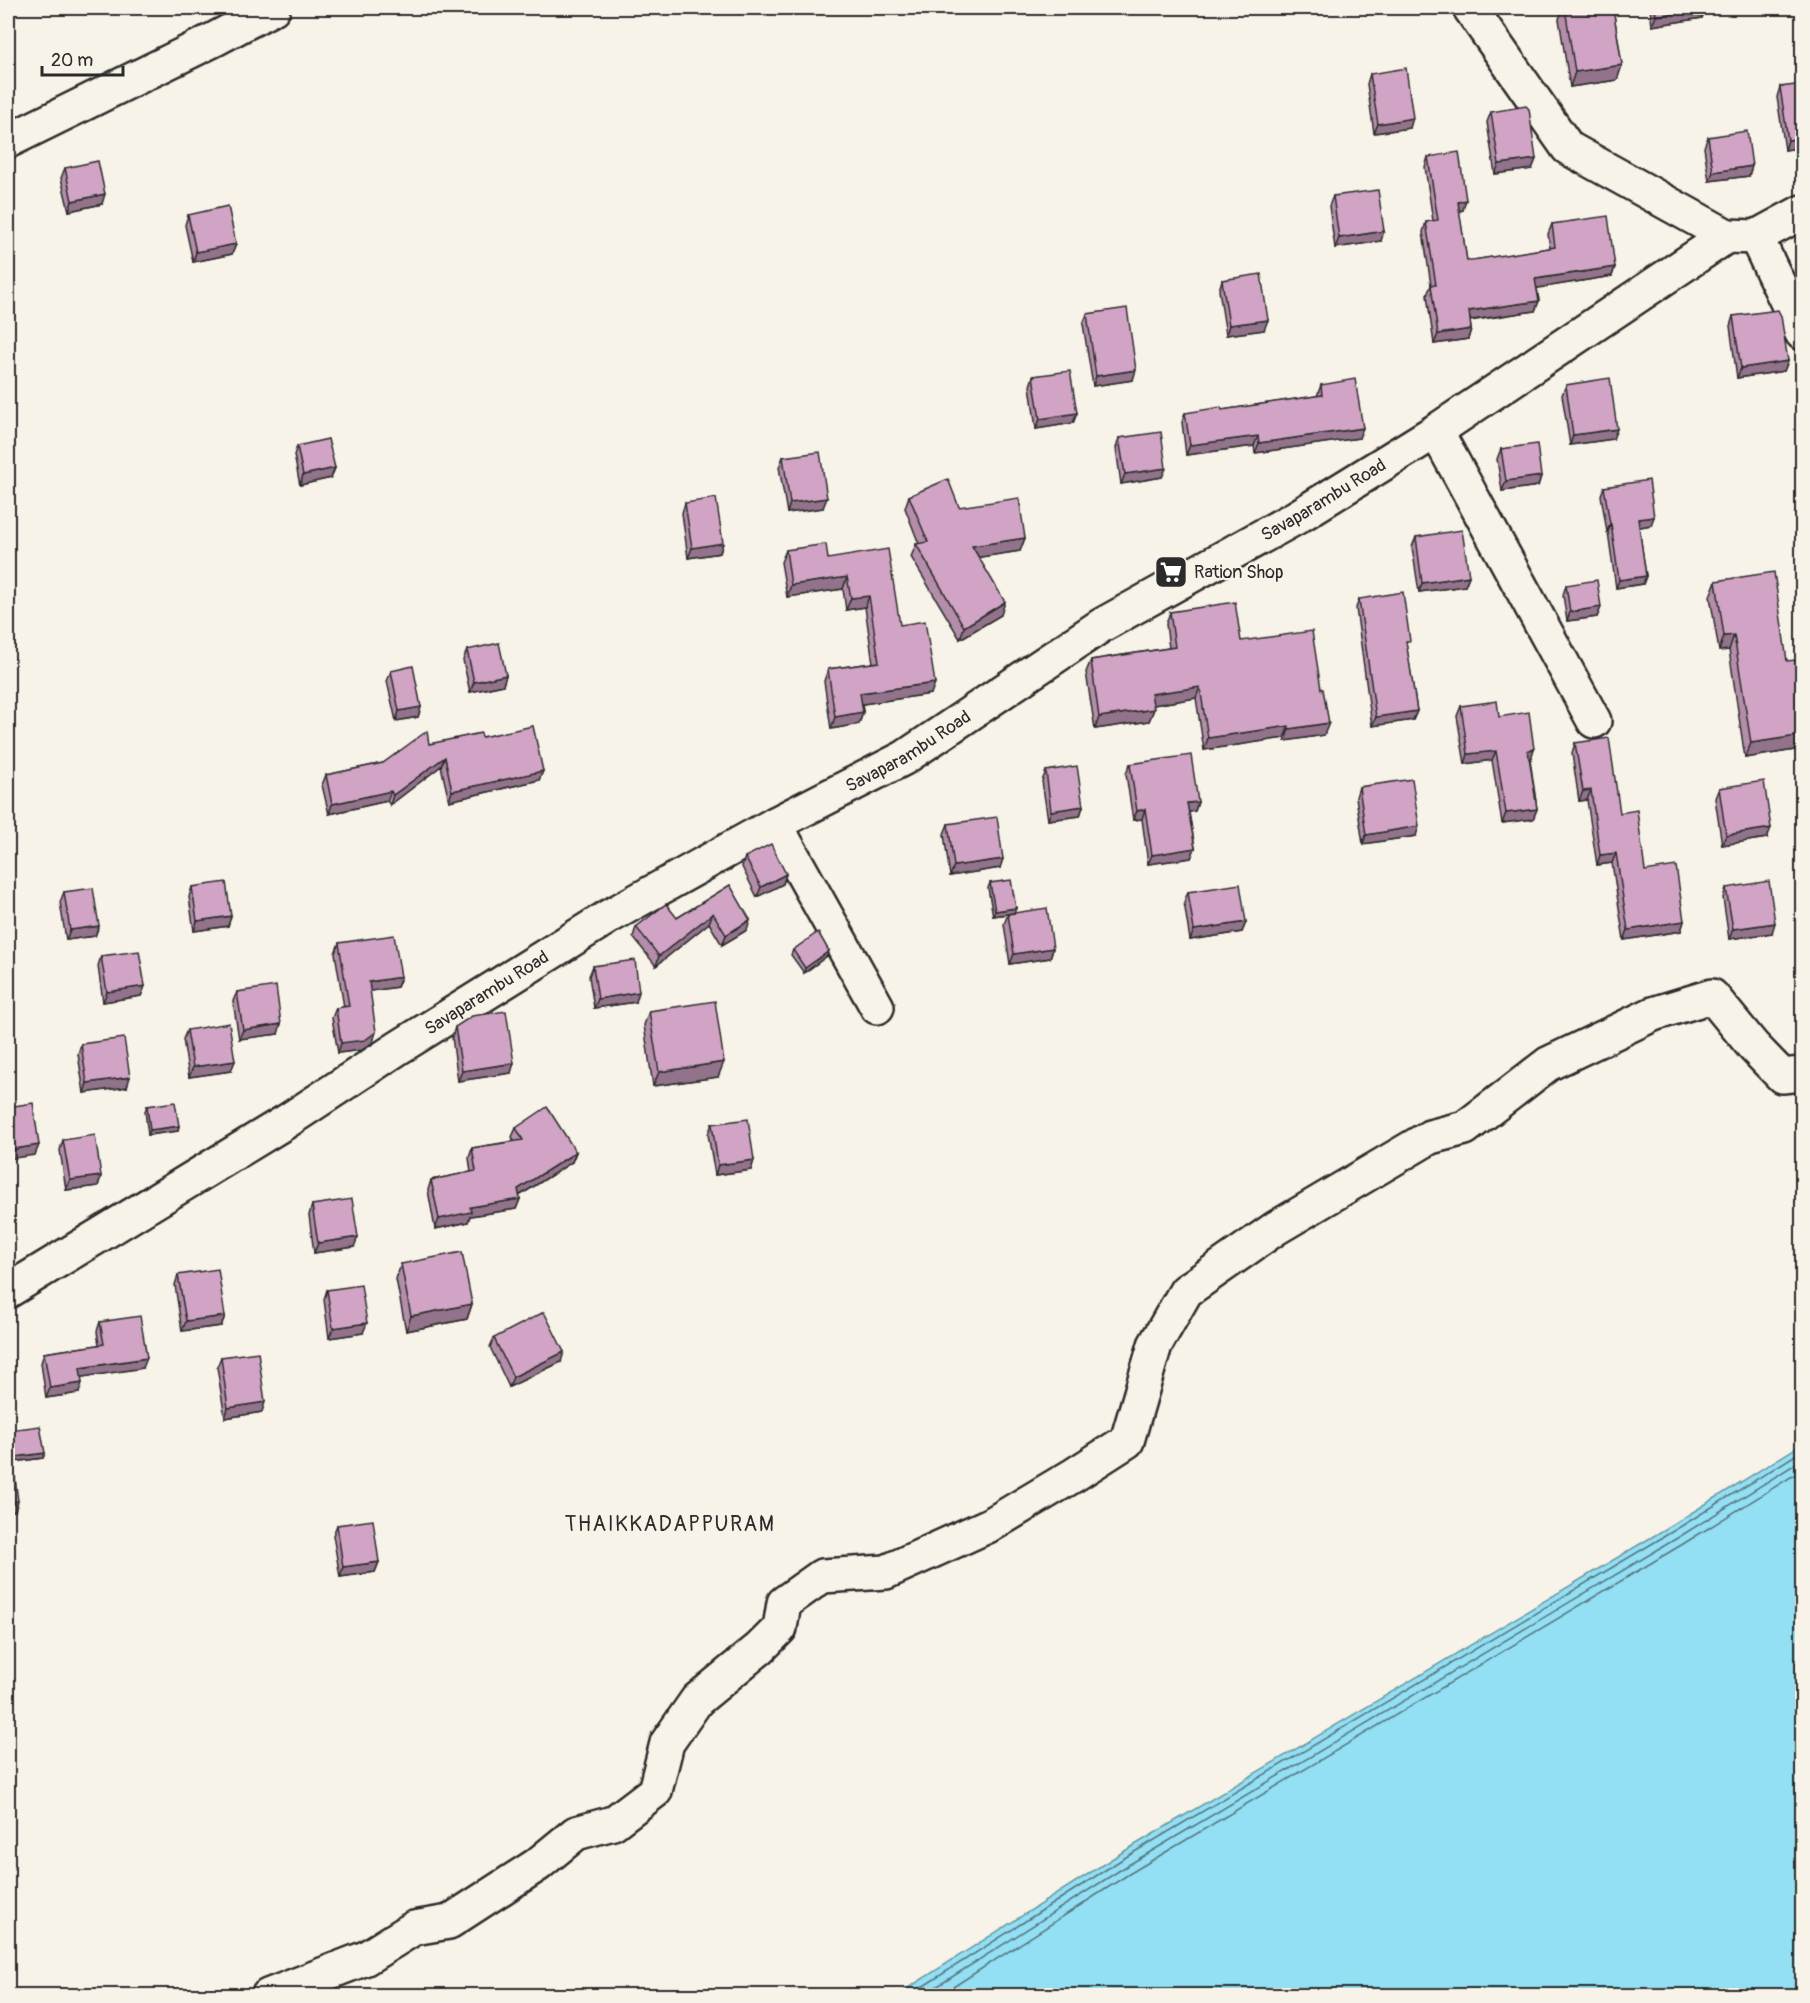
<svg xmlns="http://www.w3.org/2000/svg" width="1810" height="2003" font-family="Pangolin,sans-serif">
	<style>
		.water { fill: #93dff3; stroke: #6997a3; stroke-width: 1.5 }
		.lines { fill: none; stroke-linecap: round; stroke-linejoin: round }
		.shore { stroke: #55737b; stroke-width: 1.5 }
		.minor-casing { stroke: #2b2b2b; stroke-width: 38 }
		.minor { stroke: #f7f3e8; stroke-width: 33 }
		.wall { fill: #b48daa; stroke: #2b2b2b; stroke-width: 1.5 }
		.shaded-wall { fill: #92738b; stroke: #2b2b2b; stroke-width: 1.5 }
		.building { fill: #d1a4c6; stroke: #2b2b2b; stroke-width: 1.5 }
		.labels { text-anchor: middle; dominant-baseline: central; stroke-width: 4.5; stroke-linejoin: round; paint-order: stroke }
		.street-label { font-size: 18px; fill: #2b2b2b; stroke: #f7f3e8 }
		.poi-label { font-size: 18px; fill: #2b2b2b; stroke: #f7f3e8; text-anchor: start }
		.quarter-label { font-size: 21px; letter-spacing: 1.5px; fill: #2b2b2b; stroke: #f7f3e8 }
	</style>
	<rect width="100%" height="100%" fill="#f7f3e8"/>
	<filter id="ink" filterUnits="userSpaceOnUse"><feTurbulence type="fractalNoise" baseFrequency=".0167" numOctaves="2"/><feDisplacementMap in="SourceGraphic" scale="12" xChannelSelector="R" yChannelSelector="G"/><feConvolveMatrix kernelMatrix="1 2 1 2 8 2 1 2 1" color-interpolation-filters="sRGB"/></filter>
	<g filter="url(#ink)">
		<path class="water" d="M1802,1444V1995H897L1118,1855L1672,1525Z"/>
		<g class="lines">
			<g class="shore">
				<path d="M908,1996L1121,1860L1675,1530L1802,1451"/>
				<path d="M922,1996L1125,1867L1679,1537L1802,1460"/>
				<path d="M939,1996L1129,1874L1683,1544L1802,1470"/>
			</g>
			<g class="minor-casing">
				<g id="minor">
					<path d="M1470,8L1568,148L1727,236"/>
					<path d="M8,141L215,39L273,8"/>
					<path d="M1756,237L1802,333"/>
					<path d="M1436,431L1594,721"/>
					<path d="M775,824L877,1007"/>
					<path id="s1" d="M8,1291L287,1121L398,1048L608,917L775,824L904,758L1102,625L1297,517L1436,431L1727,236L1756,237L1802,212"/>
					<path d="M268,1996L366,1958L414,1928L449,1922L537,1865L576,1833L613,1823L655,1791L667,1743L697,1700L760,1648L780,1628L784,1603L822,1576L886,1572L992,1524L1074,1475L1127,1441L1155,1345L1186,1291L1276,1228L1430,1137L1465,1128L1548,1064L1653,1014L1712,996L1753,1046L1782,1076L1802,1074"/>
				</g>
			</g>
			<use href="#minor" class="minor"/>
		</g>
		<g class="wall">
			<path d="M1563,8H1613L1622,65L1617,80L1570,87L1559,19Z"/>
			<path d="M1650,8H1706L1702,18L1652,26Z"/>
			<path d="M1370,74L1410,128L1374,133L1367,84Z"/>
			<path d="M1780,87L1803,147L1785,150L1777,97Z"/>
			<path d="M1491,112L1536,159L1532,169L1495,174L1487,122Z"/>
			<path d="M1708,137L1749,176L1709,181L1704,147Z"/>
			<path d="M1428,157L1463,210L1459,211L1467,261L1550,248L1548,234L1552,224L1615,267L1612,276L1537,288L1539,301L1535,311L1470,321L1471,329L1468,339L1434,344L1427,295L1431,285L1423,232L1426,222L1433,221L1425,167Z"/>
			<path d="M65,168L102,204L69,211L61,178Z"/>
			<path d="M1333,196L1381,241L1335,248L1329,206Z"/>
			<path d="M188,215L236,244L232,254L193,262L185,225Z"/>
			<path d="M1222,280L1264,330L1226,335L1219,290Z"/>
			<path d="M1087,314L1133,380L1093,386L1083,324Z"/>
			<path d="M1733,316L1788,361L1784,371L1737,378L1730,326Z"/>
			<path d="M1033,376L1077,413L1073,423L1036,429L1030,386Z"/>
			<path d="M1321,385L1359,438L1255,453L1254,446L1186,455L1182,422L1185,413L1222,410L1317,396Z"/>
			<path d="M1566,385L1613,439L1570,445L1562,395Z"/>
			<path d="M1119,438L1166,468L1162,477L1121,484L1116,448Z"/>
			<path d="M297,446L335,468L331,478L300,485L294,455Z"/>
			<path d="M1501,449L1541,476L1538,486L1502,491L1497,459Z"/>
			<path d="M783,457L823,508L787,513L779,467Z"/>
			<path d="M1604,487L1651,525L1639,527L1646,576L1643,584L1616,588L1608,532H1607L1601,495Z"/>
			<path d="M909,496L959,507L1025,538L1020,551L979,557L1001,615L960,639L911,557L916,544H919L905,508Z"/>
			<path d="M685,503L723,543L720,553L688,558L682,513Z"/>
			<path d="M1416,537L1469,576L1465,586L1419,592L1412,547Z"/>
			<path d="M786,550L828,559L900,625L931,694L862,704L863,712L859,724L831,729L824,681L828,669L873,663L865,607L846,610L843,589L787,597L781,562Z"/>
			<path d="M1716,581L1787,661L1803,709V745L1801,749L1745,758L1729,650L1719,651L1710,596Z"/>
			<path d="M1566,585L1601,607L1597,617L1567,621L1563,595Z"/>
			<path d="M1359,599L1407,649L1417,711L1413,720L1372,726L1356,608Z"/>
			<path d="M1170,612L1241,641L1324,735L1285,741L1284,738L1204,750L1196,698L1153,705L1154,709L1149,721L1095,729L1086,672L1091,660L1169,648L1166,624Z"/>
			<path d="M467,650L506,675L503,685L470,692L463,660Z"/>
			<path d="M391,671L421,707L418,717L396,721L387,681Z"/>
			<path d="M1461,706L1499,717L1531,759H1530L1537,809L1533,819L1502,823L1492,760L1465,764L1457,716Z"/>
			<path d="M482,737L543,771L539,780L449,801L441,766L390,805L387,801L329,814L322,785L326,775L383,763L429,744Z"/>
			<path d="M1575,743L1620,813L1645,871L1684,921L1681,931L1624,940L1612,863L1597,865L1587,800L1579,801L1572,753Z"/>
			<path d="M1130,764L1198,802L1195,811L1189,812L1195,848L1191,858L1148,864L1142,819L1133,820L1126,774Z"/>
			<path d="M1046,771L1083,806L1080,816L1048,820L1042,781Z"/>
			<path d="M1359,787L1416,836L1363,844L1356,797Z"/>
			<path d="M1719,788L1767,838L1722,845L1715,798Z"/>
			<path d="M948,824L1000,868L950,876L944,834Z"/>
			<path d="M745,857L786,874L783,884L757,897L742,867Z"/>
			<path d="M990,883L1016,908L1014,913L1053,948L1050,958L1010,964L1004,924L1008,914L993,916L988,888Z"/>
			<path d="M730,885L750,920L747,930L722,945L709,923L656,966L633,937L636,927L677,918Z"/>
			<path d="M192,887L231,916L228,926L194,931L189,897Z"/>
			<path d="M1726,888L1772,933L1729,939L1723,898Z"/>
			<path d="M64,892L99,926L95,936L66,940L60,902Z"/>
			<path d="M1188,892L1246,922L1242,932L1190,940L1184,902Z"/>
			<path d="M339,943L401,977L397,987L370,991L373,1042L362,1050L338,1053L332,1018L336,1008L344,1007L335,953Z"/>
			<path d="M793,950L827,956L804,973L791,955Z"/>
			<path d="M101,956L145,986L141,996L103,1002L98,966Z"/>
			<path d="M593,966L636,1002L594,1008L589,976Z"/>
			<path d="M237,992L278,1034L239,1039L233,1001Z"/>
			<path d="M649,1011L718,1077L653,1086L644,1025Z"/>
			<path d="M455,1027L511,1073L458,1081L452,1037Z"/>
			<path d="M187,1030L231,1071L189,1077L183,1039Z"/>
			<path d="M81,1044L127,1087L84,1093L78,1054Z"/>
			<path d="M147,1106L178,1131L148,1135L145,1111Z"/>
			<path d="M712,1124L754,1160L751,1170L715,1175L708,1134Z"/>
			<path d="M516,1128L576,1152L572,1162L519,1196L520,1199L516,1209L470,1216L468,1222L435,1229L428,1190L431,1180L471,1172L469,1158L472,1148L514,1141L512,1137Z"/>
			<path d="M63,1140L101,1176L98,1186L66,1190L60,1150Z"/>
			<path d="M312,1205L354,1247L314,1253L309,1215Z"/>
			<path d="M401,1264L472,1304L467,1319L406,1331L396,1279Z"/>
			<path d="M178,1275L225,1316L221,1326L182,1331L175,1285Z"/>
			<path d="M327,1290L363,1333L329,1338L324,1299Z"/>
			<path d="M100,1322L143,1368L81,1377L79,1393L46,1398L41,1363L44,1353L99,1345L97,1331Z"/>
			<path d="M494,1338L561,1362L509,1387L490,1347Z"/>
			<path d="M221,1357L262,1412L225,1418L217,1367Z"/>
			<path d="M11,1430L45,1453L43,1458L13,1462L9,1435Z"/>
			<path d="M337,1525L379,1562L375,1572L340,1577L333,1535Z"/>
		</g>
		<g class="shaded-wall">
			<path d="M1706,8L1702,18L1652,26L1656,16Z"/>
			<path d="M1622,65L1617,80L1570,87L1575,72Z"/>
			<path d="M1413,118L1410,128L1374,133L1378,124Z"/>
			<path d="M1803,138V147L1785,150L1788,140Z"/>
			<path d="M1536,159L1532,169L1495,174L1499,164Z"/>
			<path d="M1752,166L1749,176L1709,181L1713,172Z"/>
			<path d="M105,194L102,204L69,211L72,201Z"/>
			<path d="M1466,200L1463,210L1454,212L1458,202Z"/>
			<path d="M1384,231L1381,241L1335,248L1339,238Z"/>
			<path d="M236,244L232,254L193,262L196,252Z"/>
			<path d="M1615,267L1612,276L1532,289L1535,279Z"/>
			<path d="M1539,301L1535,311L1465,321L1469,311Z"/>
			<path d="M1268,320L1264,330L1226,335L1229,325Z"/>
			<path d="M1471,329L1468,339L1434,344L1438,334Z"/>
			<path d="M1788,361L1784,371L1737,378L1741,368Z"/>
			<path d="M1136,370L1133,380L1093,386L1096,376Z"/>
			<path d="M1077,413L1073,423L1036,429L1040,419Z"/>
			<path d="M1363,428L1359,438L1255,453L1259,443Z"/>
			<path d="M1617,429L1613,439L1570,445L1573,435Z"/>
			<path d="M1258,436L1254,446L1186,455L1190,445Z"/>
			<path d="M335,468L331,478L300,485L303,475Z"/>
			<path d="M1166,468L1162,477L1121,484L1125,474Z"/>
			<path d="M1541,476L1538,486L1502,491L1506,481Z"/>
			<path d="M827,498L823,508L787,513L790,503Z"/>
			<path d="M1654,517L1651,525L1635,528L1638,519Z"/>
			<path d="M1610,524H1611L1608,532H1607Z"/>
			<path d="M1025,538L1020,551L968,559L972,546Z"/>
			<path d="M723,543L720,553L688,558L692,548Z"/>
			<path d="M1469,576L1465,586L1419,592L1422,583Z"/>
			<path d="M1646,576L1643,584L1616,588L1619,580Z"/>
			<path d="M847,577L843,589L787,597L791,585Z"/>
			<path d="M869,596L865,607L846,610L851,598Z"/>
			<path d="M1005,602L1001,615L960,639L964,627Z"/>
			<path d="M1601,607L1597,617L1567,621L1570,612Z"/>
			<path d="M1734,635L1729,650L1719,651L1724,636Z"/>
			<path d="M506,675L503,685L470,692L474,682Z"/>
			<path d="M935,683L931,694L856,705L860,693Z"/>
			<path d="M1200,687L1196,698L1147,706L1151,694Z"/>
			<path d="M421,707L418,717L396,721L399,711Z"/>
			<path d="M1154,709L1149,721L1095,729L1099,717Z"/>
			<path d="M1417,711L1413,720L1372,726L1376,717Z"/>
			<path d="M863,712L859,724L831,729L835,717Z"/>
			<path d="M1329,723L1324,735L1285,741L1289,729Z"/>
			<path d="M1289,726L1284,738L1204,750L1208,738Z"/>
			<path d="M1803,735V745L1801,749L1745,758L1751,743Z"/>
			<path d="M1534,749L1531,759L1525,760L1528,750Z"/>
			<path d="M1496,751L1492,760L1465,764L1468,754Z"/>
			<path d="M445,757L441,766L390,805L393,795Z"/>
			<path d="M543,771L539,780L449,801L452,791Z"/>
			<path d="M1591,790L1587,800L1579,801L1583,791Z"/>
			<path d="M391,791L387,801L329,814L332,804Z"/>
			<path d="M1198,802L1195,811L1184,813L1187,803Z"/>
			<path d="M1083,806L1080,816L1048,820L1051,811Z"/>
			<path d="M1145,809L1142,819L1133,820L1137,811Z"/>
			<path d="M1537,809L1533,819L1502,823L1506,813Z"/>
			<path d="M1419,826L1416,836L1363,844L1366,835Z"/>
			<path d="M1771,828L1767,838L1722,845L1726,835Z"/>
			<path d="M1195,848L1191,858L1148,864L1152,855Z"/>
			<path d="M1616,853L1612,863L1597,865L1600,855Z"/>
			<path d="M1003,859L1000,868L950,876L954,866Z"/>
			<path d="M786,874L783,884L757,897L761,887Z"/>
			<path d="M1016,908L1014,913L993,916L995,911Z"/>
			<path d="M713,913L709,923L656,966L659,956Z"/>
			<path d="M231,916L228,926L194,931L197,921Z"/>
			<path d="M750,920L747,930L722,945L726,935Z"/>
			<path d="M1684,921L1681,931L1624,940L1628,930Z"/>
			<path d="M1246,922L1242,932L1190,940L1194,930Z"/>
			<path d="M1775,923L1772,933L1729,939L1733,929Z"/>
			<path d="M99,926L95,936L66,940L70,930Z"/>
			<path d="M1053,948L1050,958L1010,964L1014,954Z"/>
			<path d="M829,951L827,956L804,973L805,968Z"/>
			<path d="M401,977L397,987L365,992L369,982Z"/>
			<path d="M145,986L141,996L103,1002L107,992Z"/>
			<path d="M639,992L636,1002L594,1008L598,999Z"/>
			<path d="M281,1024L278,1034L239,1039L243,1030Z"/>
			<path d="M376,1032L373,1042L362,1050L338,1053L341,1043Z"/>
			<path d="M235,1061L231,1071L189,1077L193,1067Z"/>
			<path d="M724,1062L718,1077L653,1086L659,1072Z"/>
			<path d="M514,1063L511,1073L458,1081L462,1071Z"/>
			<path d="M130,1077L127,1087L84,1093L87,1083Z"/>
			<path d="M179,1126L178,1131L148,1135L150,1130Z"/>
			<path d="M39,1145L35,1155L8,1159V1150Z"/>
			<path d="M576,1152L572,1162L514,1199L518,1189Z"/>
			<path d="M754,1160L751,1170L715,1175L718,1165Z"/>
			<path d="M101,1176L98,1186L66,1190L70,1180Z"/>
			<path d="M520,1199L516,1209L470,1216L468,1222L435,1229L439,1219L470,1207Z"/>
			<path d="M358,1237L354,1247L314,1253L318,1243Z"/>
			<path d="M472,1304L467,1319L406,1331L411,1316Z"/>
			<path d="M225,1316L221,1326L182,1331L186,1321Z"/>
			<path d="M367,1323L363,1333L329,1338L333,1328Z"/>
			<path d="M564,1352L561,1362L509,1387L513,1377Z"/>
			<path d="M147,1358L143,1368L76,1378L80,1368Z"/>
			<path d="M82,1383L79,1393L46,1398L50,1388Z"/>
			<path d="M265,1402L262,1412L225,1418L228,1408Z"/>
			<path d="M45,1453L43,1458L13,1462L15,1457Z"/>
			<path d="M18,1501L15,1511L8,1512V1502Z"/>
			<path d="M379,1562L375,1572L340,1577L343,1567Z"/>
		</g>
		<g class="building">
			<path d="M1565,8H1613L1622,65L1575,72Z"/>
			<path d="M1655,8H1706L1656,16Z"/>
			<path d="M1406,68L1413,118L1378,124L1370,74Z"/>
			<path d="M1803,84V138L1788,140L1780,87Z"/>
			<path d="M1526,106L1529,109L1536,159L1499,164L1491,112Z"/>
			<path d="M1747,131L1752,166L1713,172L1708,137Z"/>
			<path d="M1459,152L1466,200L1458,202L1467,261L1555,247L1552,224L1608,216L1615,267L1535,279L1539,301L1469,311L1471,329L1438,334L1431,285H1436L1426,222L1438,220L1428,157Z"/>
			<path d="M98,161L105,194L72,201L65,168Z"/>
			<path d="M1378,190L1384,231L1339,238L1333,196Z"/>
			<path d="M228,206L236,244L196,252L188,215Z"/>
			<path d="M1261,274L1268,320L1229,325L1222,280Z"/>
			<path d="M1127,308L1136,370L1096,376L1087,314Z"/>
			<path d="M1778,310L1781,316L1788,361L1741,368L1733,316Z"/>
			<path d="M1070,371L1077,413L1040,419L1033,376Z"/>
			<path d="M1610,378L1617,429L1573,435L1566,385Z"/>
			<path d="M1355,379L1363,428L1259,443L1258,436L1190,445L1185,413L1221,407L1222,410L1322,395L1321,385Z"/>
			<path d="M1161,432L1166,468L1125,474L1119,438Z"/>
			<path d="M328,439L335,468L303,475L297,446Z"/>
			<path d="M1537,444L1541,476L1506,481L1501,449Z"/>
			<path d="M820,452L827,498L790,503L783,457Z"/>
			<path d="M948,479L959,507L1019,498L1025,538L972,546L1005,602L964,627L916,544L928,542L909,496Z"/>
			<path d="M1649,480L1654,517L1638,519L1646,576L1619,580L1611,524H1610L1604,487Z"/>
			<path d="M716,498L723,543L692,548L685,503Z"/>
			<path d="M1462,530L1469,576L1422,583L1416,537Z"/>
			<path d="M826,544L828,559L888,549L900,625L925,621L935,683L860,693L863,712L835,717L828,669L879,662L869,596L851,598L847,577L791,585L786,550Z"/>
			<path d="M1774,572L1787,661L1795,660L1803,709V735L1751,743L1734,635L1724,636L1716,581Z"/>
			<path d="M1597,580L1601,607L1570,612L1566,585Z"/>
			<path d="M1403,592L1410,641H1406L1417,711L1376,717L1359,599Z"/>
			<path d="M1235,602L1241,641L1312,631L1321,689H1323L1329,723L1289,729V726L1208,738L1200,687L1151,694L1154,709L1099,717L1091,660L1175,647L1170,612Z"/>
			<path d="M499,643L506,675L474,682L467,650Z"/>
			<path d="M413,666L421,707L399,711L391,671Z"/>
			<path d="M1497,701L1499,717L1529,712L1534,749L1528,750L1537,809L1506,813L1496,751L1468,754L1461,706Z"/>
			<path d="M533,726L543,771L452,791L445,757L393,795L391,791L332,804L326,775L383,763L427,731L429,744L481,733L482,737Z"/>
			<path d="M1609,738L1620,813L1637,810L1645,871L1676,866L1684,921L1628,930L1616,853L1600,855L1591,790L1583,791L1575,743Z"/>
			<path d="M1191,755L1198,802L1187,803L1195,848L1152,855L1145,809L1137,811L1130,764Z"/>
			<path d="M1077,766L1083,806L1051,811L1046,771Z"/>
			<path d="M1412,779L1419,826L1366,835L1359,787Z"/>
			<path d="M1764,781L1771,828L1726,835L1719,788Z"/>
			<path d="M997,817L1003,859L954,866L948,824Z"/>
			<path d="M771,844L786,874L761,887L745,857Z"/>
			<path d="M1011,880L1016,908L995,911L990,883Z"/>
			<path d="M1769,881L1775,923L1733,929L1726,888Z"/>
			<path d="M226,882L231,916L197,921L192,887Z"/>
			<path d="M1240,884L1246,922L1194,930L1188,892Z"/>
			<path d="M730,885L750,920L726,935L713,913L659,956L636,927L666,904L677,918Z"/>
			<path d="M93,888L99,926L70,930L64,892Z"/>
			<path d="M1047,908L1053,948L1014,954L1008,914Z"/>
			<path d="M818,932L829,951L805,968L793,950Z"/>
			<path d="M394,935L401,977L369,982L376,1032L365,1040L341,1043L336,1008L349,1006L339,943Z"/>
			<path d="M139,951L145,986L107,992L101,956Z"/>
			<path d="M635,960L639,992L598,999L593,966Z"/>
			<path d="M276,986L281,1024L243,1030L237,992Z"/>
			<path d="M715,1001L724,1062L659,1072L649,1011Z"/>
			<path d="M506,1011L514,1063L462,1071L455,1027L472,1016Z"/>
			<path d="M229,1023L235,1061L193,1067L187,1030Z"/>
			<path d="M124,1038L130,1077L87,1083L81,1044Z"/>
			<path d="M175,1102L179,1126L150,1130L147,1106Z"/>
			<path d="M33,1103L39,1145L8,1150V1107Z"/>
			<path d="M547,1107L576,1152L518,1189L520,1199L470,1207L471,1212L439,1219L431,1180L476,1171L472,1148L523,1140L516,1128Z"/>
			<path d="M748,1119L754,1160L718,1165L712,1124Z"/>
			<path d="M95,1135L101,1176L70,1180L63,1140Z"/>
			<path d="M352,1199L358,1237L318,1243L312,1205Z"/>
			<path d="M462,1252L472,1304L411,1316L401,1264Z"/>
			<path d="M218,1269L225,1316L186,1321L178,1275Z"/>
			<path d="M361,1285L367,1323L333,1328L327,1290Z"/>
			<path d="M544,1312L564,1352L513,1377L494,1338Z"/>
			<path d="M140,1316L147,1358L80,1368L82,1383L50,1388L44,1353L104,1344L100,1322Z"/>
			<path d="M258,1352L265,1402L228,1408L221,1357Z"/>
			<path d="M40,1426L45,1453L15,1457L11,1430Z"/>
			<path d="M14,1470L18,1501L8,1502V1471Z"/>
			<path d="M373,1520L379,1562L343,1567L337,1525Z"/>
		</g>
	</g>
	<defs>
		<g id="supermarket-square" transform="scale(1.725)"><rect x="-9" y="-9" width="18" height="18" rx="4" fill="#2b2b2b" stroke="#f7f3e8"/><path d="M-6-5.5h2.5l.6 2H6L4.5 2H-2.5L-4.4-4H-6ZM-1.5 3.2a1.3 1.3 0 1 0 .1 0ZM3 3.2a1.3 1.3 0 1 0 .1 0Z" fill="#fff"/></g>
	</defs>
	<g fill-rule="evenodd">
		<use href="#supermarket-square" x="1171" y="572"/>
	</g>
	<g class="labels">
		<g class="street-label">
			<text stroke="none"><textPath href="#s1" startOffset="1536">Savaparambu Road</textPath></text>
			<text stroke="none"><textPath href="#s1" startOffset="1050">Savaparambu Road</textPath></text>
			<text stroke="none"><textPath href="#s1" startOffset="564">Savaparambu Road</textPath></text>
		</g>
		<g class="poi-label">
			<text x="1194" y="572">Ration Shop</text>
		</g>
		<g class="quarter-label">
			<text x="670" y="1524">THAIKKADAPPURAM</text>
		</g>
	</g>
	<rect width="1810" height="2003" fill="none" stroke="#f7f3e8" stroke-width="30"/>
	<rect x="15" y="15" width="1780" height="1973" fill="none" stroke="#2b2b2b" stroke-width="2" filter="url(#ink)"/>
	<path d="M42 66v9h81v-9" fill="none" stroke="#2b2b2b" stroke-width="3"/>
	<text x="51" y="66" font-size="18" fill="#2b2b2b" stroke="#f7f3e8" stroke-width="4.5" paint-order="stroke">20 m</text>
</svg>
